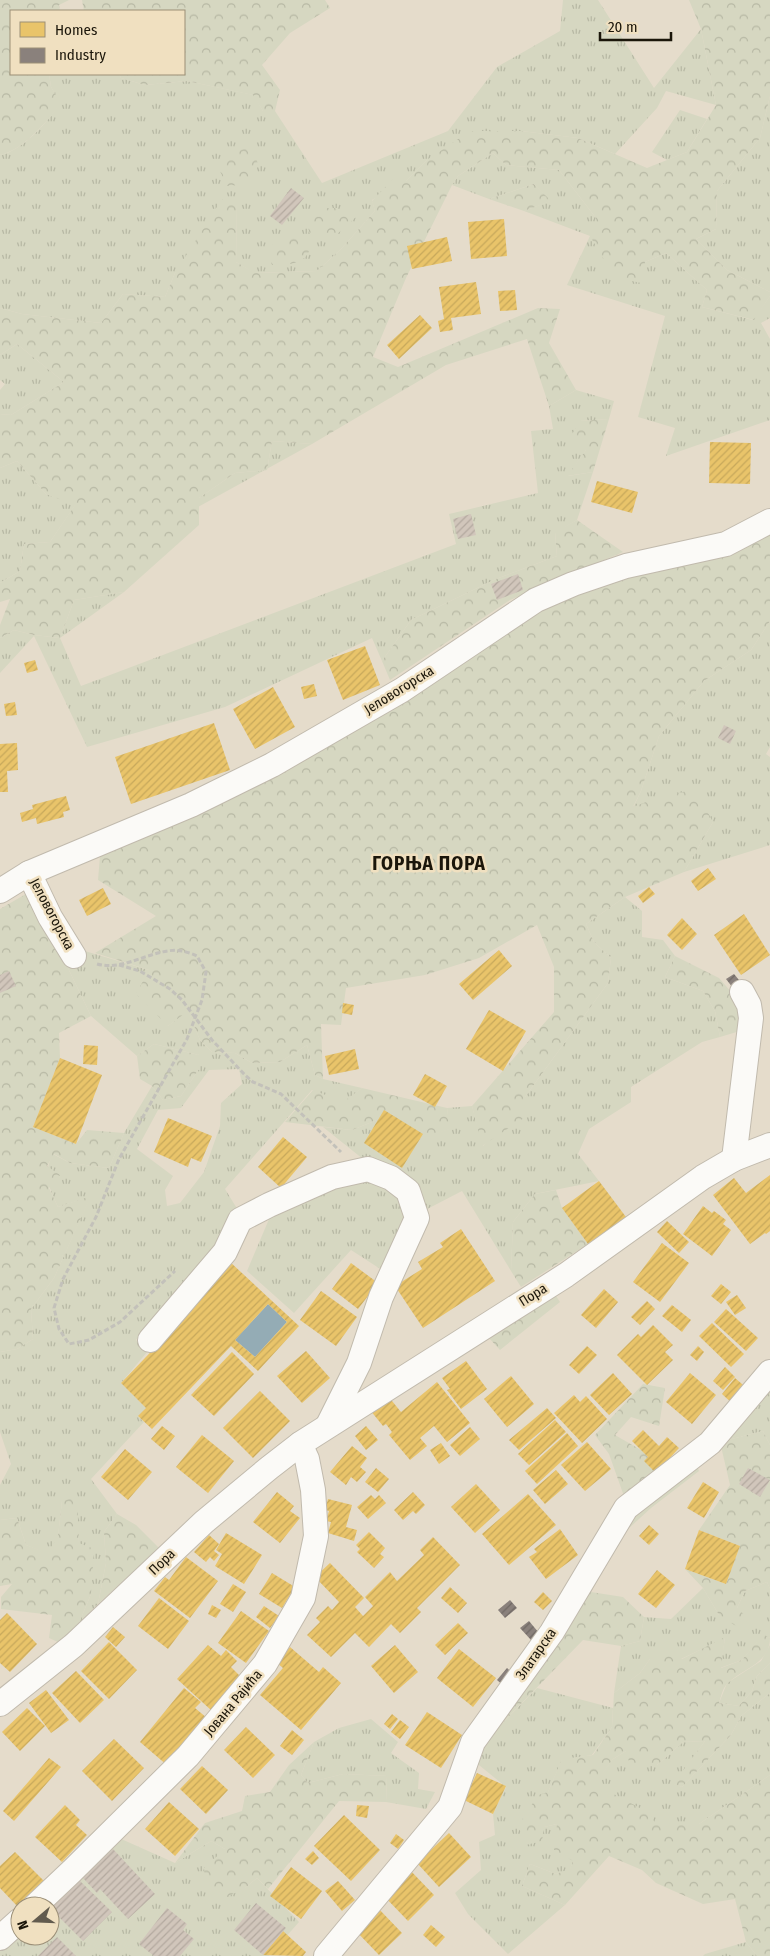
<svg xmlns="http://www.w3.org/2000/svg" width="770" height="1956" font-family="'Fira Sans Condensed',sans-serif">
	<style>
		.grass { fill: url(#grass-tufts); fill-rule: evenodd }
		.forest { fill: url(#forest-crowns) }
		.water { fill: #94acb5 }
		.homes { fill: url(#homes-hatch); fill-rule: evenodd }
		.industry { fill: url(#industry-hatch) }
		.building { fill: url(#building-hatch) }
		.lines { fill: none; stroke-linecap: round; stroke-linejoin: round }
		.minor-casing { stroke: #c1baad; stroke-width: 26 }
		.path { stroke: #c3c1ba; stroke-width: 3; stroke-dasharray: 5 2.5; stroke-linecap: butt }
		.minor { stroke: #fbfaf7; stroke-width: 24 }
		.labels { text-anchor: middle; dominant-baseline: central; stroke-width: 5; stroke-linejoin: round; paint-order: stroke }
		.street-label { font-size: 14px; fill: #1b160a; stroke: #f0e0c0 }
		.district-label { font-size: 19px; font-weight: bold; letter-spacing: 1px; fill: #1b160a; stroke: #f0e0c0 }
	</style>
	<defs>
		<pattern id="grass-tufts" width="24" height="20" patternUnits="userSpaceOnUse" patternTransform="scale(1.25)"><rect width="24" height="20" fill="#d6d7c1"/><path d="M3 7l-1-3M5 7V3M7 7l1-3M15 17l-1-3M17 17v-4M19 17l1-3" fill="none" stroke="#b7b8a4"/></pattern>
		<pattern id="forest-crowns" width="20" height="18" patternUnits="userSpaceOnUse" patternTransform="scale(1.25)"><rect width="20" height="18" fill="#d6d7c1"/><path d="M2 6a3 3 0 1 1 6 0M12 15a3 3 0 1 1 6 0" fill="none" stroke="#b7b8a4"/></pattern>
		<pattern id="homes-hatch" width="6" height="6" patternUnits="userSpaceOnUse" patternTransform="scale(1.25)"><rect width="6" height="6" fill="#e9c46a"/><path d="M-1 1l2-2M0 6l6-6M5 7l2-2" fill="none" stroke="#c7a85b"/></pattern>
		<pattern id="industry-hatch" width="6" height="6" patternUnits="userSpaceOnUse" patternTransform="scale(1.25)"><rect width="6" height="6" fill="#8a817c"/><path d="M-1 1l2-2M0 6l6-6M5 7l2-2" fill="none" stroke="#706964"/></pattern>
		<pattern id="building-hatch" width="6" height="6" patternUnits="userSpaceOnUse" patternTransform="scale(1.25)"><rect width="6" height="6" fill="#d1c6bb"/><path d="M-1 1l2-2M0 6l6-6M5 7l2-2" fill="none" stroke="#b3a99f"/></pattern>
	</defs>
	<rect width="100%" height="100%" fill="#e5dccb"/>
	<g class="grass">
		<path d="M563,0H598L654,88L701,29L716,105L666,91L657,108L615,154L578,138L521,131L427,160L406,181L372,200L375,211L341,249L317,271L254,273L236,262L237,203L175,273L165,297L123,294L101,323L22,314L0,308V155C22,151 48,122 60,103L51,87L49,74H119L121,78L145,85L187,81L254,95L263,111H275L322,183L448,131L497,67L560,31Z"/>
		<path d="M770,96V292L727,270L696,239L716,229L717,191L760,138Z"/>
		<path d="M680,110L707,119L687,152L667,160L652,152Z"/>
		<path d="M493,153L506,165L559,170L596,218L645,262L666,253L707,290L702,307L753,320L770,296V318L761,323L770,339V420L666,456L675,428L638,417L665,316L567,285L590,236L524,211L550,201L534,184L489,199L452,185L458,176Z"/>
		<path d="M17,344L64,382L11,415L0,414V390L5,384L0,380V355Z"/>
		<path d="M576,390L614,401L609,419L580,421L586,450L568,476L593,472L577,520L555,533L557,556L496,579L411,620L382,661L372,638L225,707L87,747L34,636L0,673V638L14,630L34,635L60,638L74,600L124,592L60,638L81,686L456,544L449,514L538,493L531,431L553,429L549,406Z"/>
		<path d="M272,441L312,444L198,507L199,498L235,473L267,470Z"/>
		<path d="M17,461L46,494L76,504L50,542L24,544L20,571L0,583V468Z"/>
		<path d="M770,621V747L766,754L770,757V845L684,872L713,822L633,808L641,791L659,736L704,681L751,650Z"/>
		<path d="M31,891L78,949L149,970L168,1026L188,1010L200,1040L212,1052L235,1053L252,1063L280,1062L307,1045L315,1075L323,1079L362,1088L343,1103L312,1090L225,1189L241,1215L213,1251L136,1340L148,1351L121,1383L146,1408L138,1416L144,1422L91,1479L117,1514L104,1532L106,1563L98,1604L79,1623L91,1594L79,1543L77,1521L62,1501L58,1537L48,1554L26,1545L17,1518L0,1520V1485L11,1464L0,1432V1352L17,1349L33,1339L31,1309L54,1278L90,1197L58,1207C49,1187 42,1175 53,1154L70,1163L109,1168L124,1133L152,1086L163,1100L181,1096L199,1069V1055L154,1044L137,1056L91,1016ZM239,1069L242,1084L221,1103L220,1126L204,1172L180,1203L167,1206L165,1190L173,1176L137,1149L158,1110L181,1108L209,1070Z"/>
		<path d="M625,897L642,911V937L663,940L675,956L665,977L703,991L715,1011L720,1037L702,1042L631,1087V1102L589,1129L578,1154L599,1181L535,1194L513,1222L511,1271L462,1191L408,1219L385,1272L351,1250L294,1313L247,1271L272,1212L368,1163L323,1127L352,1130L392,1114L406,1143L449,1129L447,1108L472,1106L483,1146L525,1097L608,983L611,958L594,942L586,924Z"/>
		<path d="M770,1387V1445L763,1431L720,1442Z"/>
		<path d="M767,1582L770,1589V1638L763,1635L742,1660L720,1668L725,1638L681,1659H650L640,1673L614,1693L621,1646L640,1641L644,1617L671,1619L703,1588L719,1615L737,1608L745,1591Z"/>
		<path d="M770,1645V1663L757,1676L752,1691L739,1706L719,1703L727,1683L761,1661Z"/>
		<path d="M537,1688L613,1708L612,1727L592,1755L562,1760L548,1792L544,1827L557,1824L573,1861L570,1870L556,1874L530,1864L522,1886L565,1905L508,1954L468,1914L455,1893L481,1870L479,1842L495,1835L493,1814L506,1787L474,1761L481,1745Z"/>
		<path d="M770,1693V1775L699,1824H654L594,1784L613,1759L626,1751L657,1765L683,1742L705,1741L674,1784L682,1787L731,1735L741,1716Z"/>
		<path d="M371,1719L398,1742L391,1753L419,1773L418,1789L435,1792L426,1809L386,1802L387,1776L343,1774L308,1783L301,1775L314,1742L339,1728Z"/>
		<path d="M119,1838L175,1863L211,1841L225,1849L245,1888L257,1878L299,1922L269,1956H0V1951L20,1932V1936H50V1906Z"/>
		<path d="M746,1942L757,1956H703L705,1954Z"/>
	</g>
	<g class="forest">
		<path d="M0,0H69L59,5L60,11H11V74H49L51,87L61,103C48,121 22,151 0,155Z"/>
		<path d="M82,0H325L330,8L290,33L262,65L280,90L275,111H263L253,95L187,81L145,85L121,78L119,74H184V11H84Z"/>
		<path d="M689,0H770V96L760,138L717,191L716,229L696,239L727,270L770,292V296L754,320L702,307L707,290L666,253L645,262L641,283L614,277L590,236L596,218L559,170L506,165L493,153L458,176L452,185L406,278L373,357L398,367L538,308L560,309L549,343L576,390L549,406L527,339L446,365L312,444L272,441L267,470L235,473L199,498V525L124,592L74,600L60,638L34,635L14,630L0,638V625L10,599L0,602V583L20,571L24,544L50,542L75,505L46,494L17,461L0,468V414L11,415L64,382L17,344L0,355V308L22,314L101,323L123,294L165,297L175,273L222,199L237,203L236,262L255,273L317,271L341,249L375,211L372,201L395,177L406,181L427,160L470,131H521L578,138L647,168L687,152L716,105L701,29Z"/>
		<path d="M252,147L258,164L252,184L227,186L219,169L229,153Z"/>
		<path d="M534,184L551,201L524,211L489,199Z"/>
		<path d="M324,208H337L341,215L350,210L356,217L335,236L322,240L320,233H309L307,217L315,214L319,217Z"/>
		<path d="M301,234L311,242C310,264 290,265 272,265L268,254L271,245L285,242L287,237Z"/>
		<path d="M609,419L593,472L567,476L586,450L571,436L580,421Z"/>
		<path d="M577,520L623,552L510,600L390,680L382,661L411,620L496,579L557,556L555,532Z"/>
		<path d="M770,535V621L751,650L704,681L659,736L641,791L633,807L654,799L695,789L713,822L684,872L625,897L586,924L594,942L611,958L608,983L525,1097L524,1118L482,1146L472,1106L554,1012V967L537,925L479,958L425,975L346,988L341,1025L321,1024L323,1079L315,1075L307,1045L280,1062L252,1063L235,1053L212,1052L200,1040L188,1011L168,1026L136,994L149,970L95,953L156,916L98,880L100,856L200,812L551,595L731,552Z"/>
		<path d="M31,891L91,1016L59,1033L60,1058L33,1127L76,1144L87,1130L124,1133L109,1168L70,1163L54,1154L47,1166L60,1175L49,1188L58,1207L91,1196L54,1278L31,1309L33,1339L17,1349L0,1352V909Z"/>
		<path d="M675,956L719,978L760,1025L720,1037L715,1011L703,991L665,977Z"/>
		<path d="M154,1044L199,1055V1069L181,1096L163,1100L152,1086L140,1079L137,1056Z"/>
		<path d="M362,1088L447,1108L450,1129L406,1144L392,1114L352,1130L285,1122L313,1090L343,1102Z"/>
		<path d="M556,1190L562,1208L588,1244L521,1287L511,1271L513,1222L535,1194Z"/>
		<path d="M556,1296L560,1302L500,1350L489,1338Z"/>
		<path d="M643,1384L665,1388L659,1426L631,1417L615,1435L667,1465L689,1444L699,1471L651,1508L627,1530L591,1592L623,1597L644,1617L640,1641L621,1646L583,1640L481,1745L625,1499L609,1454L595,1435Z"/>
		<path d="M763,1431L770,1445V1589L767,1582L745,1591L737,1608L751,1621L736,1626L719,1615L703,1588L685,1569L726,1584L740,1546L699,1530L730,1485L720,1442Z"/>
		<path d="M77,1497L79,1543L94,1549L91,1594L79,1623L60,1643L49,1638L52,1615L1,1609V1597L12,1584L0,1586V1520L17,1518L26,1545L48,1553L58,1536L62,1501Z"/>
		<path d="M117,1514L136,1525L159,1548L98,1604L106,1563L104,1532Z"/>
		<path d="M763,1634L770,1638C770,1663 745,1668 729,1682C723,1686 721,1697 719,1703L739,1706L752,1691L757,1676L770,1663V1693L741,1716L731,1735L682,1787L673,1784L705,1741L683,1742L657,1765H630L626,1751L613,1759L595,1784L651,1814L655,1824H699L770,1775V1956H757L746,1942L735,1899L703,1904L656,1883L642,1870L609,1856L565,1905L522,1886L530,1864L556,1874L570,1869L573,1861L554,1850L557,1824L544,1827L542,1841L526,1845L518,1826L538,1795L548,1792L562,1759L593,1755L612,1727L614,1693L640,1673L650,1659L668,1648L682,1659L725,1637L721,1668L742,1660Z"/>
		<path d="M314,1742L301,1775L308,1783L343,1774L387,1776L386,1802L339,1801L268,1889L257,1878L245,1888L227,1897L206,1888L204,1868L225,1849L211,1841L175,1863L205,1823L242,1811L245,1796L270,1792L289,1765Z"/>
	</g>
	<path class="water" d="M268,1304L287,1322L255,1357L235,1340Z"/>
	<g class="homes">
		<path d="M504,219L507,256L471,259L468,222Z"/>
		<path d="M447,237L452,261L412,269L407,246Z"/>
		<path d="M476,282L481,314L451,318L453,330L440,332L438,321L444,319L439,287Z"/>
		<path d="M515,290L517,310L500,311L498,291Z"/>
		<path d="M420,315L432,328L399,359L387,345Z"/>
		<path d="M710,442L751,443L750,484L709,483Z"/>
		<path d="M597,481L638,492L632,513L591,502Z"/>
		<path d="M365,646L380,685L343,700L327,660Z"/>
		<path d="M35,660L38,670L27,673L24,663Z"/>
		<path d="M314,684L317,696L304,699L301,687Z"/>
		<path d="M273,687L295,727L255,749L233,709Z"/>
		<path d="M15,702L17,715L6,716L4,704Z"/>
		<path d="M214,723L230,770L131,804L115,757Z"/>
		<path d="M17,743L18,770L7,771L8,792H0V744Z"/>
		<path d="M66,796L70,810L63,812L64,817L37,824L36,818L22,822L20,813L33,809L32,805Z"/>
		<path d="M708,868L716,879L698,891L691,881Z"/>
		<path d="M649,887L655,894L643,903L638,896Z"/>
		<path d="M103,888L111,904L87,916L79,900Z"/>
		<path d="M744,914L770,955L741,975L714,935Z"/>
		<path d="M682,918L697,934L682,950L667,935Z"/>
		<path d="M499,950L512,966L473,1000L459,984Z"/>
		<path d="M343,1003L354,1005L352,1015L342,1013Z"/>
		<path d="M489,1010L526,1031L503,1071L466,1049Z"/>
		<path d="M84,1045L98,1046L97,1065L83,1064Z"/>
		<path d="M355,1049L359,1069L329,1075L325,1056Z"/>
		<path d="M60,1058L102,1075L76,1144L33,1127Z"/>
		<path d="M425,1074L447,1086L435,1107L413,1095Z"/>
		<path d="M384,1110L423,1134L402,1168L364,1143Z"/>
		<path d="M168,1118L212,1136L201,1162L191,1158L188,1167L154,1152Z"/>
		<path d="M283,1137L307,1157L281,1188L258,1167Z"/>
		<path d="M770,1175V1231L766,1234L765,1233L750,1244L713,1195L734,1178L746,1193Z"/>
		<path d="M599,1181L626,1217L588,1244L562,1208Z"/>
		<path d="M703,1206L712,1213L714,1211L726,1220L723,1224L731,1230L712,1256L683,1234Z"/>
		<path d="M667,1221L689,1242L679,1253L657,1232Z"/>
		<path d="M461,1229L495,1281L423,1328L395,1286L422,1269L418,1262L443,1247L440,1243Z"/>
		<path d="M662,1243L689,1263L660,1302L633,1282Z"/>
		<path d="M229,1261L299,1326L258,1371L231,1346L152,1429L138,1416L146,1408L121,1383L191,1310ZM268,1304L287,1322L255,1357L235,1340Z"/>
		<path d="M351,1263L378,1283L358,1309L332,1289Z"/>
		<path d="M721,1284L731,1292L721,1304L711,1296Z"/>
		<path d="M604,1289L618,1302L596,1328L581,1315Z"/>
		<path d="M321,1291L357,1317L336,1346L300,1320Z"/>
		<path d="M737,1295L746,1308L735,1315L726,1302Z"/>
		<path d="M647,1301L655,1309L640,1325L631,1317Z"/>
		<path d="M672,1305L691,1320L682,1332L662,1316Z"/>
		<path d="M726,1309L758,1338L746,1351L714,1322Z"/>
		<path d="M712,1323L744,1354L731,1367L699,1336Z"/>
		<path d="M653,1325L673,1345L665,1352L673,1360L647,1385L617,1355L638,1334L641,1337Z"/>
		<path d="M587,1346L597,1355L579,1374L569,1365Z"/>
		<path d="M698,1346L704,1352L697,1361L690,1355Z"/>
		<path d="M306,1351L330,1378L302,1403L277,1376Z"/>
		<path d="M232,1352L254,1374L214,1416L191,1395Z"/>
		<path d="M466,1361L487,1389L461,1409L447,1390L450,1389L442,1378Z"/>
		<path d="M725,1367L735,1377L723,1390L713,1381Z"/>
		<path d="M613,1373L632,1394L609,1415L590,1395Z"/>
		<path d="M690,1373L716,1395L692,1424L666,1402Z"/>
		<path d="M511,1376L534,1404L507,1427L484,1399Z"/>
		<path d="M735,1378L749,1390L735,1406L722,1394Z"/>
		<path d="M437,1382L470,1423L447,1442L434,1426L420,1438L427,1446L410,1460L389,1435L392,1432L386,1424L383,1426L370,1410L388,1396L401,1412Z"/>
		<path d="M260,1391L290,1421L253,1458L223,1428Z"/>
		<path d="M574,1395L580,1402L586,1396L607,1419L582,1443L554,1413Z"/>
		<path d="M547,1408L556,1418L519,1450L509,1440Z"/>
		<path d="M555,1420L566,1432L529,1465L518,1454Z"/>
		<path d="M162,1426L175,1436L164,1450L151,1439Z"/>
		<path d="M366,1426L378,1440L366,1450L355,1436Z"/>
		<path d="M470,1427L480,1439L460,1456L450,1445Z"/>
		<path d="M643,1430L659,1446L667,1437L679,1448L656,1473L644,1461L648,1457L632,1441Z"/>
		<path d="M567,1433L578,1446L537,1484L525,1471Z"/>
		<path d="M202,1435L234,1461L208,1493L176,1467Z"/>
		<path d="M587,1442L611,1469L585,1491L561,1465Z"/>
		<path d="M441,1443L450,1456L439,1464L430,1450Z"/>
		<path d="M352,1446L367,1458L360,1467L366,1472L357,1482L351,1477L346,1485L330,1472Z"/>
		<path d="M125,1449L152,1472L128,1500L101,1477Z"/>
		<path d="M376,1468L389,1479L378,1492L365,1482Z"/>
		<path d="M556,1470L568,1484L545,1504L533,1490Z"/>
		<path d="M703,1482L719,1492L704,1518L687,1508Z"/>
		<path d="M476,1484L500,1510L475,1533L451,1507Z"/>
		<path d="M277,1492L294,1506L290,1511L300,1518L280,1543L253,1522Z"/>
		<path d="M413,1492L425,1505L416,1514L413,1511L403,1520L394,1510Z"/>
		<path d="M528,1494L556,1525L509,1565L482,1534Z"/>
		<path d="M371,1495L375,1499L379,1495L386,1503L368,1519L357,1507Z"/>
		<path d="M328,1499L352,1505L346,1527L357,1530L354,1541L328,1533L331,1522L326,1521L329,1511L325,1510Z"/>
		<path d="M649,1525L659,1534L649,1545L639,1536Z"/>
		<path d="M560,1529L578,1555L546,1579L529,1557L537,1552L534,1549Z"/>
		<path d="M699,1530L740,1546L726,1584L685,1569Z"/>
		<path d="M369,1532L385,1548L380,1554L384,1557L374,1568L357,1552L360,1549L356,1545Z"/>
		<path d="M226,1533L262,1555L244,1584L215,1566L222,1554L216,1550Z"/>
		<path d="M209,1535L219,1544L214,1551L219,1555L214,1561L210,1557L206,1562L194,1552Z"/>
		<path d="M433,1537L460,1565L417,1608L421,1612L400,1633L391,1624L369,1647L355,1633L331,1657L307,1635L320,1622L316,1618L328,1606L332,1610L339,1602L315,1577L330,1563L364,1598L355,1607L363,1616L373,1606L365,1597L390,1572L397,1581L424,1555L420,1550Z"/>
		<path d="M186,1557L218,1581L190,1618L154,1591L165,1577L169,1580Z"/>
		<path d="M657,1570L675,1585L656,1608L638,1594Z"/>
		<path d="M272,1573L295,1587L282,1608L259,1594Z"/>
		<path d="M233,1584L246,1592L233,1612L220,1604Z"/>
		<path d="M450,1587L467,1603L458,1613L441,1598Z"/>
		<path d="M543,1592L552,1601L543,1610L534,1602Z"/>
		<path d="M159,1598L189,1621L168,1649L138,1626Z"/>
		<path d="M212,1605L221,1610L216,1618L208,1614Z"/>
		<path d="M264,1606L279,1616L270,1628L256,1617Z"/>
		<path d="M241,1611L269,1631L246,1663L218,1643Z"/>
		<path d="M7,1613L37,1644L10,1672L0,1663V1620Z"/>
		<path d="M458,1623L468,1633L445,1655L435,1645Z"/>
		<path d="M113,1627L125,1637L116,1647L105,1637Z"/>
		<path d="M109,1642L137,1670L109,1699L81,1671Z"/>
		<path d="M208,1645L221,1656L226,1650L237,1661L231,1667L242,1678L212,1711L177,1679Z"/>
		<path d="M395,1645L418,1672L394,1693L371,1666Z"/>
		<path d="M290,1647L319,1672L323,1667L341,1683L301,1730L260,1695L283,1668L277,1663Z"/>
		<path d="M459,1649L496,1678L473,1707L437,1678Z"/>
		<path d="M76,1671L104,1700L80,1723L52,1693Z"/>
		<path d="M184,1688L201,1702L195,1708L207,1718L168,1766L140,1742Z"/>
		<path d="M46,1690L69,1720L51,1733L29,1703Z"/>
		<path d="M27,1708L45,1726L20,1751L2,1732Z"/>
		<path d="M427,1712L462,1735L441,1768L405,1745Z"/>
		<path d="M392,1714L398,1719L390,1729L384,1724Z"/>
		<path d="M400,1720L409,1727L400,1739L391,1732Z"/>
		<path d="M246,1727L275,1755L253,1778L224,1750Z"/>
		<path d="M292,1730L304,1740L292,1755L280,1746Z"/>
		<path d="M114,1739L144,1768L112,1801L82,1771Z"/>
		<path d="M49,1758L61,1767L14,1821L3,1811Z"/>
		<path d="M202,1766L228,1790L206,1814L180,1789Z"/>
		<path d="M477,1773L506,1786L493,1814L464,1800Z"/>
		<path d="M169,1802L199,1829L175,1856L145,1829Z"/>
		<path d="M65,1805L80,1820L76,1825L87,1835L62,1862L35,1837Z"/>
		<path d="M357,1805L369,1806L367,1818L356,1816Z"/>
		<path d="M344,1815L380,1850L351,1881L314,1846Z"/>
		<path d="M449,1833L471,1857L439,1887L417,1863Z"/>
		<path d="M396,1834L404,1840L398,1849L390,1843Z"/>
		<path d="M313,1851L319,1858L312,1865L305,1859Z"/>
		<path d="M15,1852L44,1881L18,1907L0,1888V1866Z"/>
		<path d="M291,1867L322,1891L301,1919L270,1896Z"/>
		<path d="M408,1868L434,1895L408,1921L382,1894Z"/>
		<path d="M338,1881L355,1900L342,1911L325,1891Z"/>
		<path d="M377,1907L402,1933L379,1955L354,1929Z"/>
		<path d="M431,1925L445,1937L436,1947L423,1935Z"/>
		<path d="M283,1931L306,1952L303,1956L263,1955Z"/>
	</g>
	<g class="industry">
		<path d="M734,974L744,986L736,992L726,979Z"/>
		<path d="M510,1600L517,1608L505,1618L498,1610Z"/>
		<path d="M529,1621L539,1633L531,1640L520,1628Z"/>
		<path d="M507,1668L515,1675L505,1687L497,1680Z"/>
	</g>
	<g class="building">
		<path d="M291,188L304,198L282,225L270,216Z"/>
		<path d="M471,514L476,535L458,539L453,519Z"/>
		<path d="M518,574L523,590L497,600L491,584Z"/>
		<path d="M724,725L736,731L730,744L718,738Z"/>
		<path d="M9,971L16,986L0,993V975Z"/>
		<path d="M748,1468L770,1480L760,1497L739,1484Z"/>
		<path d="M113,1849L155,1894L128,1919L100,1889L97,1893L82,1877Z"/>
		<path d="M78,1879L112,1912L83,1941L50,1908Z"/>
		<path d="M256,1903L286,1928L263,1955L234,1930Z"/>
		<path d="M167,1908L187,1924L183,1930L194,1939L180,1956H154L139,1944Z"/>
		<path d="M57,1937L76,1956H38Z"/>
	</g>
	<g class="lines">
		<g class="minor-casing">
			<g id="minor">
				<path d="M29,873L50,917L74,956"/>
				<path d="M0,891L29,873L191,805L272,765L402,690L536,600L573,584L626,566L726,544L770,521"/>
				<path d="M734,1159L751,1018L749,1005L742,992"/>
				<path d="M150,1340L225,1252L240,1220L269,1205L332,1177L368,1169L391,1178L408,1191L417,1218L381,1297L359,1363L328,1425"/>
				<path d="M0,1704L74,1645L204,1522L269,1468L300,1444L566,1275L703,1177L734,1159L770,1145"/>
				<path d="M35,1906L72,1871L188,1756L265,1664L303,1598L316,1536L313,1490L307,1459L300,1444"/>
				<path d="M0,1938L20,1920"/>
				<path d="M326,1956L450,1807L473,1742L552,1632L626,1508L710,1443L770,1372"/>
			</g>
		</g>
		<g class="path">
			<path d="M97,964C125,972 156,946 182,951C187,952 193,954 197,956L206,972L202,1000L187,1039L119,1159L96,1217L63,1279L54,1308L59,1329L69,1344L89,1340L120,1322L175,1271"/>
			<path d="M119,965L140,971L170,989L182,1000L212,1040L245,1075L253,1082L281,1094L341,1152"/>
		</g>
		<use href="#minor" class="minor"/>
	</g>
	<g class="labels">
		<g class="street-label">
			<text transform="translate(399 690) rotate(-32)">Јеловогорска</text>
			<text transform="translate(52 914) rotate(62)">Јеловогорска</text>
			<text transform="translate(533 1295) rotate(-32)">Пора</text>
			<text transform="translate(162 1562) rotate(-44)">Пора</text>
			<text transform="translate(536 1654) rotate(-55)">Златарска</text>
			<text transform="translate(233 1703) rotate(-50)">Јована Рајића</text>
		</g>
		<g class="district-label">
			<text x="429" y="863">ГОРЊА ПОРА</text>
		</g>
	</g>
	<rect x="10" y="10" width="175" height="65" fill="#f0e0c0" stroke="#9b8f77"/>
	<rect x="20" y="22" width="25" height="15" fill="#e9c46a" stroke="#9b8f77"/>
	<text x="55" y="35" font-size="15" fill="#1b160a">Homes</text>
	<rect x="20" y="48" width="25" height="15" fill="#8a817c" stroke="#9b8f77"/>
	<text x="55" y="60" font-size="15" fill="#1b160a">Industry</text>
	<g transform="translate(35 1921) rotate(251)"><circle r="24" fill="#f0e0c0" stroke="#9b8f77"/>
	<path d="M0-4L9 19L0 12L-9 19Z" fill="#625b4e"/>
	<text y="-8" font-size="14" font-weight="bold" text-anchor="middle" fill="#1b160a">N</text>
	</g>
	<path d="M600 32v8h71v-8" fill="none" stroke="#1b160a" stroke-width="2.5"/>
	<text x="608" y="32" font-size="15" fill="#1b160a" stroke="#f0e0c0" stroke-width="4" paint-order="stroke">20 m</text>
</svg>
